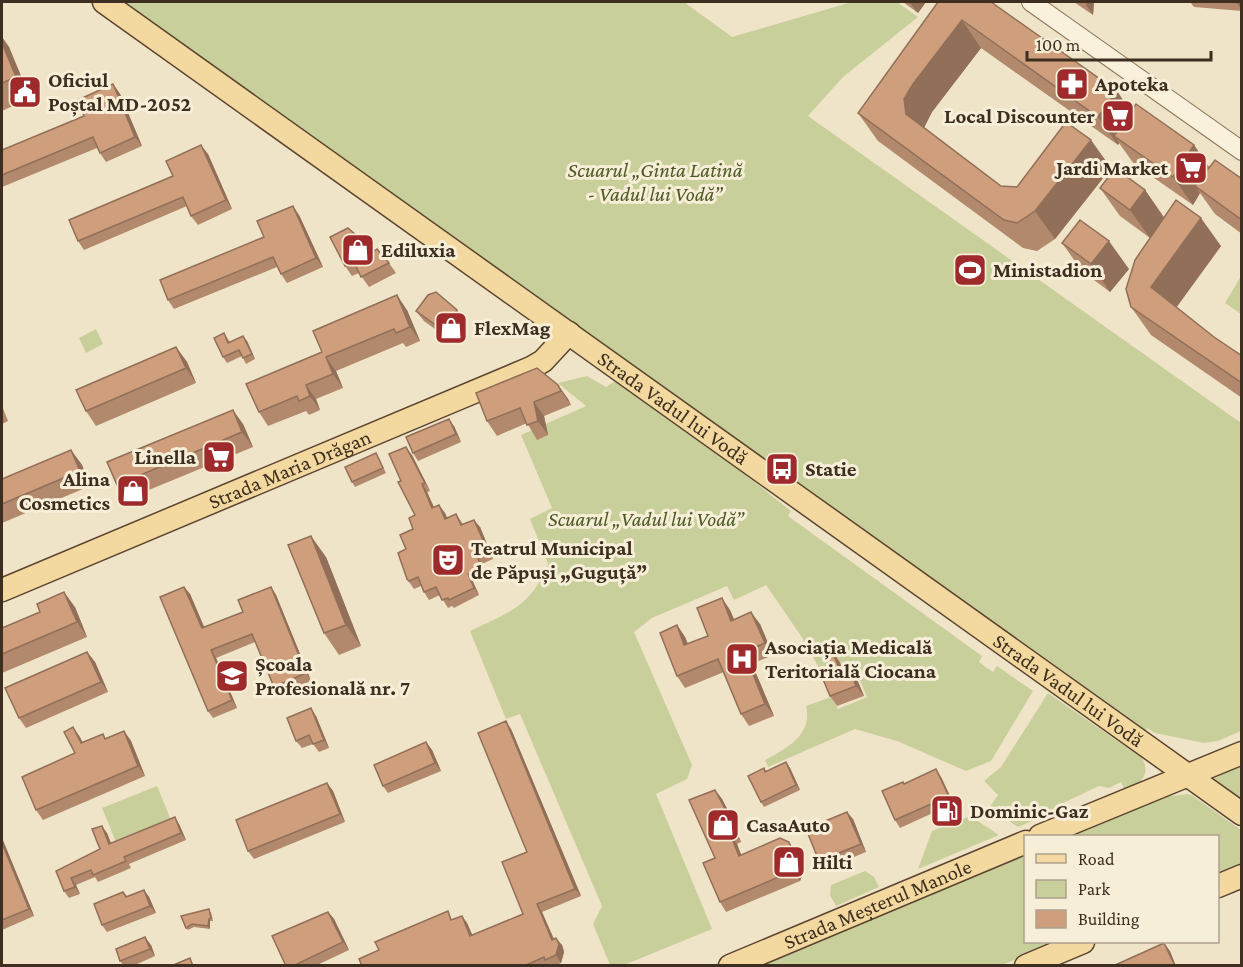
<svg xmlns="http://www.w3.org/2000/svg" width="1243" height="967" font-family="'Crimson Pro',serif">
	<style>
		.green { fill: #c9cf9b }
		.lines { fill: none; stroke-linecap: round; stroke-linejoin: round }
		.minor-casing { stroke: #8d765c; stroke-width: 20 }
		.major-casing { stroke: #5b4430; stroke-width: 25 }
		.minor { stroke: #faf1dc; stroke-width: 18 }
		.major { stroke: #f3d9a0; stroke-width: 22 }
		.wall { fill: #b2896c }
		.shaded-wall { fill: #916f58 }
		.building { fill: #cf9f7d; stroke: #916f58; stroke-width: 1.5 }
		.labels { text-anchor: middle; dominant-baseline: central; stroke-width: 6; stroke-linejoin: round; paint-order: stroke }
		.poi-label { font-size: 21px; font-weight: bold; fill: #3d2e20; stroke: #f7eed8; text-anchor: start }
		.park-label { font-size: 21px; font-style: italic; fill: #4d5a26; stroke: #f7eed8 }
		.street-label { font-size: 21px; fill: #3d2e20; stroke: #f7eed8 }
	</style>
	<rect width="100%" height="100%" fill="#f0e4c8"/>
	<g class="green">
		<path d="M123,2H684L732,37L852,2H897L918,17L843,77L808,116L1241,423V731L1218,741L1204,743L1155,733L1147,728L1145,733Z"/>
		<path d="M1241,276V314L1225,303Z"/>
		<path d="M96,329L103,344L86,353L79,338Z"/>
		<path d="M587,376L606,387L615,381L728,461L791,511L788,516L982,656L979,662L993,672L997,666L1033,691L991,761L966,771L897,741L855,729L768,767L765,760C786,749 813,735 806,706L831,697L838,709L867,697L856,671L827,682L801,636L766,585L734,600L727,586L652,618L634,632L692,765L687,779L656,794L712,929L624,965H610L593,924L602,906L520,714L506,719L470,631C510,611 530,608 548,564L530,519L552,508L521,435L586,406L558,383Z"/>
		<path d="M1048,693L1142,758C1152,775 1139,785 1125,791L1121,782L1109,788L1099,786L1057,806L1058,810L1018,827L989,808L998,795L984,781L1001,767Z"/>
		<path d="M1241,764V801L1213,779Z"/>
		<path d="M157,786L171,820L116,842L102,808Z"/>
		<path d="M1188,794L1193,796L1241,830V866L1218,876V836H1068L1164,797Z"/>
		<path d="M970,816L999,835L918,869L932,831Z"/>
		<path d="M1025,854L1026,942H1059L1002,965L758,966Z"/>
		<path d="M865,871L874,877L879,887L836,906L830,895L831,885Z"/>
	</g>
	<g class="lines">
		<g class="minor-casing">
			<path id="minor" d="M1031,2L1242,151"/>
		</g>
		<g class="major-casing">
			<g id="major">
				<path id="s1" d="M104,2L1242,814"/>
				<path id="s2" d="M2,590L531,368L543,361L569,333"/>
				<path d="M1040,836L1242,753"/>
				<path d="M1218,886L1242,876"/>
				<path id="s3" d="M730,966L1026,842"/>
				<path d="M1026,966L1083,942"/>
			</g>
		</g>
		<use href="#minor" class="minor"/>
		<use href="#major" class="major"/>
	</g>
	<g class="wall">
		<path d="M903,2H926L918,13Z"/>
		<path d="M938,2L1131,111L1194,145L1209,167L1242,179V234L1215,214L1200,193L1193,205L1134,164L1119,143L1118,145L981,48L932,112L924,127L1001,186L1017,187L1111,168L1055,239L1037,251L1023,248L878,141L858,113Z"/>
		<path d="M1074,2H1094L1093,15Z"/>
		<path d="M1144,2H1162L1161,3Z"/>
		<path d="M1190,2H1242V11L1194,7Z"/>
		<path d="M2,37L9,47L30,98L2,111Z"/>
		<path d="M113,84L120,94L142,146L106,162L100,153L97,148L2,187V150L84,116Z"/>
		<path d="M208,154L232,209L198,225L191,216L187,206L84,250L78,241L173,176Z"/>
		<path d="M1100,188L1145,190L1164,217L1221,246L1176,307L1214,337L1242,356V398L1151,335L1131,307L1150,238L1120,216Z"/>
		<path d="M299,215L323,267L287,283L281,274L277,267L174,309L168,300L264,237Z"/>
		<path d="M1062,243L1129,269L1110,292L1082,271Z"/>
		<path d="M374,251L389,263L396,273L369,287L359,273L352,276L345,266Z"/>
		<path d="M407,310L420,341L406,347L403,343L336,371L343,388L316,399L320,410L309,415L306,411L268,426L259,412L322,352Z"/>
		<path d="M457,310L464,320L450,340L424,321L416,311Z"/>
		<path d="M224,333L230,342L247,341L255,359L246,364L242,356L227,363L223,357Z"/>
		<path d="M176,347L187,362L196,383L96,426L86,411Z"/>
		<path d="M558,385L568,399L571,405L544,416L548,435L537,440L527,423L497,436L487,421Z"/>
		<path d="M2,406L8,421L2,424Z"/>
		<path d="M243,424L253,447L127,499L117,485Z"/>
		<path d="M454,426L461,442L418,461L413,453Z"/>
		<path d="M71,450L82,465L90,486L2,523V479Z"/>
		<path d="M412,455L430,491L427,492L434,508L445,513L447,518L456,514L463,524L480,527L493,559L482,564L487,576L473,582L479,595L454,608L452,606L448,608L440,595L429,600L424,592L421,586L414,589L407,579L406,549L413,529L415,515L401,481Z"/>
		<path d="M379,458L386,473L355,487L352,482Z"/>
		<path d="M326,557L361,646L339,655L324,633Z"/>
		<path d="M184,587L190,594L204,627L243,612L271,587L276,595L311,681L279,695L274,687L255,642L216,658L237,708L213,718L208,711Z"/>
		<path d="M75,607L87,637L2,673V628Z"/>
		<path d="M730,610L734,619L760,624L773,655L752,664L774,716L749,726L741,714L724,672L685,688L677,676V625L685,637L688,644L708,636Z"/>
		<path d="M832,651L839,661L843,669L856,677L864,696L837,706L830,696L832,673Z"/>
		<path d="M87,652L95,662L108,692L26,728L19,718Z"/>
		<path d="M316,716L329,748L319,752L313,744L302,748L296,741Z"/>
		<path d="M73,727L82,742L106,738L124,731L131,741L145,776L43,820L36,810L75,753Z"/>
		<path d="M511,729L581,896L542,912L554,939L562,945L564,952L561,963L555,966H362L462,916L467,923L472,935L523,914L527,852Z"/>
		<path d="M426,742L432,750L441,771L388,793L383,786Z"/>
		<path d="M786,762L790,768L800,790L764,807L761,802L764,768L766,771Z"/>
		<path d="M941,777L957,811L940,819L935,812L900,828L895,820L904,784Z"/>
		<path d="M327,783L333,791L345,822L254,859L248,851Z"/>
		<path d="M715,790L722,799L739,832L737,833L741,842L737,844L741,855L789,842L795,852L803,873L800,881L726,912L720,902L715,858Z"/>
		<path d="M853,819L866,852L825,869L819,861Z"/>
		<path d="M179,824L186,840L129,864L131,868L98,882L95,877L76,885L80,894L69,898L64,891L56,871L100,849L107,833L111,843Z"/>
		<path d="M2,838L34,916L2,930Z"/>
		<path d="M144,890L149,897L156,913L107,932L102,925L123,892L127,896Z"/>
		<path d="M211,912L213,921H210V929L194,927L188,930L186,928Z"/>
		<path d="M328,912L334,919L349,950L315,966H286Z"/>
		<path d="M151,945L155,956L133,966H124L120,961Z"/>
	</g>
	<g class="shaded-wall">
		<path d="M911,2H926L918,13L910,3Z"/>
		<path d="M1086,2H1094L1093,15L1086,5Z"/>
		<path d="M1236,2H1242V10Z"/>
		<path d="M962,20L981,48L932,112L924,128L906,114L904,99L913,84Z"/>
		<path d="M2,37L9,47L30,98L16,77L2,43Z"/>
		<path d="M113,84L120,94L142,146L135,137Z"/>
		<path d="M1117,91L1136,119L1114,136L1119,143L1118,145L1098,117Z"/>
		<path d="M1091,140L1111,168L1055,239L1035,211Z"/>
		<path d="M201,145L208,154L232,209L226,200Z"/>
		<path d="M1194,145L1213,173L1195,186L1200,193L1193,205L1173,177Z"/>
		<path d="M1145,190L1164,218L1150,238L1130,210Z"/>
		<path d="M293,206L299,215L323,267L316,258Z"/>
		<path d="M1201,218L1221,246L1171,315L1151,287Z"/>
		<path d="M1109,241L1129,269L1110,292L1091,264Z"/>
		<path d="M397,295L407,310L420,341L410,327Z"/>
		<path d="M457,310L464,320L450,340L443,330Z"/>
		<path d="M243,336L247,341L255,359L252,354Z"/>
		<path d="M176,347L187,362L196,383L186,368Z"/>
		<path d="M326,357L336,371L343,388L333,374Z"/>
		<path d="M306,385L316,399L320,410L310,396Z"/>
		<path d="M558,385L568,399L571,405L561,391Z"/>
		<path d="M534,402L544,416L548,435L538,421Z"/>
		<path d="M233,410L243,424L253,447L242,432Z"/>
		<path d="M449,419L454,426L461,442L456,434Z"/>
		<path d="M406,447L412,455L430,491L425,483Z"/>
		<path d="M71,450L82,465L90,486L80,471Z"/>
		<path d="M422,484L427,492L438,516L432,508Z"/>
		<path d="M439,505L445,513L451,526L445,519Z"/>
		<path d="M474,520L480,527L493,559L488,551Z"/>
		<path d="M311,536L326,557L361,646L346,625Z"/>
		<path d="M477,556L482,564L487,576L482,568Z"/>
		<path d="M468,574L473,582L479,595L474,588Z"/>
		<path d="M184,587L190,594L208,636L202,628Z"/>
		<path d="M271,587L276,595L311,681L306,673Z"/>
		<path d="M64,592L75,607L87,637L77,622Z"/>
		<path d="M722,598L730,610L739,632L731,621Z"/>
		<path d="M751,612L760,624L773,655L765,643Z"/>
		<path d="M677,625L685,637L693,657L684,645Z"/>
		<path d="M211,650L216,658L237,708L232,700Z"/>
		<path d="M832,651L839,661L847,680L840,670Z"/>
		<path d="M87,652L95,662L108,692L101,682Z"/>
		<path d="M744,652L752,664L774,716L765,704Z"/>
		<path d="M849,667L856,677L864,696L856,686Z"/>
		<path d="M311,708L316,716L329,748L324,740Z"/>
		<path d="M506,721L511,729L581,896L575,889Z"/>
		<path d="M73,727L80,737L88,753L81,743Z"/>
		<path d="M124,731L131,741L145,776L138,766Z"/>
		<path d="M426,742L432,750L441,771L435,763Z"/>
		<path d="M786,762L790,768L800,790L796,785Z"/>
		<path d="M936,769L941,777L957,811L952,803Z"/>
		<path d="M327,783L333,791L345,822L340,814Z"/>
		<path d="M715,790L722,799L739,832L732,822Z"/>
		<path d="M847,812L853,819L866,852L861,844Z"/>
		<path d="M175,817L179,824L186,840L181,833Z"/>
		<path d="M730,823L737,833L741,842L734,833Z"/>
		<path d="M102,826L107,833L114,851L109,844Z"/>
		<path d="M730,834L737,844L745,865L739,856Z"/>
		<path d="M2,838L34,916L29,909L2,843Z"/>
		<path d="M789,842L795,852L803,873L800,881L793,871Z"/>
		<path d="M71,878L76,885L80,894L75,887Z"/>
		<path d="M144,890L149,897L156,913L150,906Z"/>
		<path d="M537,904L542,912L557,947L552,940Z"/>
		<path d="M328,912L334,919L349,950L343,942Z"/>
		<path d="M462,916L467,923L476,943L470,936Z"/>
		<path d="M209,919L210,921V929L208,926Z"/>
		<path d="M145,937L151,945L155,956L150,949Z"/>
		<path d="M556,938L562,945L564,952L561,963L556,955Z"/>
		<path d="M1164,943L1170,951L1176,966L1174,964Z"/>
	</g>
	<g class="building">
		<path d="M938,2H991L1117,91L1098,117L962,20L913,84L904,99L906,114L1001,186L1017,187L1066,122L1091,140L1035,211L1017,223L1004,220L858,113Z"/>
		<path d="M2,43L16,77L2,83Z"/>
		<path d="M113,84L135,137L100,153L93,137L2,175V150L84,116L78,100Z"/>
		<path d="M1136,104L1194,145L1173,177L1114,136Z"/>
		<path d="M201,145L226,200L191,216L183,197L78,241L69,220L173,176L166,161Z"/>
		<path d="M1215,160L1242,179V220L1195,186Z"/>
		<path d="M1115,168L1145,190L1130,210L1100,188Z"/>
		<path d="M1176,200L1201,218L1151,287L1214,337L1242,356V383L1131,307L1126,289L1135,260Z"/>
		<path d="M293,206L316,258L281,274L273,257L168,300L160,280L264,237L257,221Z"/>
		<path d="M1080,220L1109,241L1091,264L1062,243Z"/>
		<path d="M348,228L374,251L377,249L389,263L361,277L354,262L345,266L330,237Z"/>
		<path d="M436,292L457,310L443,330L416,311L428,295Z"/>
		<path d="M397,295L410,327L396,333L394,329L326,357L333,374L306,385L310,396L299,401L297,396L259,412L246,384L322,352L313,331Z"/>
		<path d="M224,333L228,343L243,336L252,354L243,358L239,350L223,357L214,338Z"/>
		<path d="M176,347L186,368L86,411L76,390Z"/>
		<path d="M537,368L558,385L561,391L534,402L538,421L527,425L520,408L487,421L476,393Z"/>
		<path d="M233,410L242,432L117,485L107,462Z"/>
		<path d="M449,419L456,434L413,453L406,437Z"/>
		<path d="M406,447L425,483L422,484L432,508L439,505L445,519L456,514L461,525L474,520L488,551L477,556L482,568L468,574L474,588L449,600L448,598L442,600L436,587L424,592L418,577L409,581L407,579L398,553L406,549L400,535L413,529L409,518L415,515L398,482L401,481L389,454Z"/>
		<path d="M71,450L80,471L2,504V479Z"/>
		<path d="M376,453L383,468L352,482L345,467Z"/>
		<path d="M311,536L346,625L324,633L288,545Z"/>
		<path d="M184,587L202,628L243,612L238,600L271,587L306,673L274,687L252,634L211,650L232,700L208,711L160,597Z"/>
		<path d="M64,592L77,622L2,654V628L40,612L37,604Z"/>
		<path d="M722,598L731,621L751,612L765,643L744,652L765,704L741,714L718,659L677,676L660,633L677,625L684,645L708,636L697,608Z"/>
		<path d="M832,651L840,670L849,667L856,686L830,696L822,677L832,673L825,654Z"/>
		<path d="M87,652L101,682L19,718L5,688Z"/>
		<path d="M311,708L324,740L313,744L309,735L296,741L287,718Z"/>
		<path d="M506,721L575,889L537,904L552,940L556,938L559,944L556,955L545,960L544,957L524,966H362L359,959L379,950L375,942L448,911L451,920L462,916L470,936L523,914L502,862L527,852L478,733Z"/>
		<path d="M73,727L81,743L103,734L105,739L124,731L138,766L36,810L22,777L75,753L64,732Z"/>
		<path d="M426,742L435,763L383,786L374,765Z"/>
		<path d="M786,762L796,785L761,802L748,776L764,768L765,772Z"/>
		<path d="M936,769L952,803L934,811L931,804L895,820L882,791L903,782L904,784Z"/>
		<path d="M327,783L340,814L248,851L236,820Z"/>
		<path d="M715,790L732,822L730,823L734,833L730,834L739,856L780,838L789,842L797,863L793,871L720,902L703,863L715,858L689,800Z"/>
		<path d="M847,812L861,844L819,861L806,829Z"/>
		<path d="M175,817L181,833L124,857L126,861L93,875L91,870L71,878L75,887L64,891L56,871L100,849L92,829L102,826L109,844Z"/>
		<path d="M2,843L29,909L2,920Z"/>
		<path d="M144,890L150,906L102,925L94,904L123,892L126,897Z"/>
		<path d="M209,909L211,918L209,919L208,926L192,924L186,928L181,916Z"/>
		<path d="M328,912L343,942L293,966H286L272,936Z"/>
		<path d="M145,937L150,949L120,961L116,949Z"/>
		<path d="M1164,943L1174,964L1171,966H1113Z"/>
		<path d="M190,958L193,966H171Z"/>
	</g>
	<defs>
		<g id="pharmacy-square" transform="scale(1.725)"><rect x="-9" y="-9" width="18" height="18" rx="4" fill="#9e2a2b" stroke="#f7eed8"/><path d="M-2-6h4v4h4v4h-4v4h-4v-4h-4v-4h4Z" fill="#fff"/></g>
		<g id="civic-square" transform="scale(1.725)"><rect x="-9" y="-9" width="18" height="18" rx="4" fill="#9e2a2b" stroke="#f7eed8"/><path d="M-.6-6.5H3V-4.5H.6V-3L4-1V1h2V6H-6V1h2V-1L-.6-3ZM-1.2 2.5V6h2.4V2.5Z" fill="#fff"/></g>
		<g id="supermarket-square" transform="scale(1.725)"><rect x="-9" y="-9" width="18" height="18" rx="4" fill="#9e2a2b" stroke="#f7eed8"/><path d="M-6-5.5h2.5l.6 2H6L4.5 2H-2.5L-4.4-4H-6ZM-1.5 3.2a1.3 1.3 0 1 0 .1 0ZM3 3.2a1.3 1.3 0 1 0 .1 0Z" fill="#fff"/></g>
		<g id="shop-square" transform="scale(1.725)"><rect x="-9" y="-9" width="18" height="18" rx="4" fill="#9e2a2b" stroke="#f7eed8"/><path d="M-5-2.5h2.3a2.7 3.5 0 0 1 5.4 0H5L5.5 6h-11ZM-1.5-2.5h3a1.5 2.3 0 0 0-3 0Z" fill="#fff"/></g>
		<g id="stadium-square" transform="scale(1.725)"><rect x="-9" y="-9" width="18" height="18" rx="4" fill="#9e2a2b" stroke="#f7eed8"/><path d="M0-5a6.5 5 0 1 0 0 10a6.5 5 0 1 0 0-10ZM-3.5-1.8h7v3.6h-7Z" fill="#fff"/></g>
		<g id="bus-square" transform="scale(1.725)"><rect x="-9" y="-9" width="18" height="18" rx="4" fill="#9e2a2b" stroke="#f7eed8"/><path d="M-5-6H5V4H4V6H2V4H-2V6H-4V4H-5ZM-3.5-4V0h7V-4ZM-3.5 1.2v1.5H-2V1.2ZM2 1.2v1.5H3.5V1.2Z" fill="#fff"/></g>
		<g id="theatre-square" transform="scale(1.725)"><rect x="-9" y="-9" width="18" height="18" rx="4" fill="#9e2a2b" stroke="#f7eed8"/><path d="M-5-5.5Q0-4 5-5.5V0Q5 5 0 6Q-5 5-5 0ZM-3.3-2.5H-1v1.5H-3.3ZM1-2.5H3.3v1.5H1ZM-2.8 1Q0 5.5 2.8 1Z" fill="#fff"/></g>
		<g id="hospital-square" transform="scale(1.725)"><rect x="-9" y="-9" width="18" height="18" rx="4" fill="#9e2a2b" stroke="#f7eed8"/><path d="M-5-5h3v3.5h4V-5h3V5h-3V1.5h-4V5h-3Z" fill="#fff"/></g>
		<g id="university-square" transform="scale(1.725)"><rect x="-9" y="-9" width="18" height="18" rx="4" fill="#9e2a2b" stroke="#f7eed8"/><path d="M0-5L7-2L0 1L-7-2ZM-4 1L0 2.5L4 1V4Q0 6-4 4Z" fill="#fff"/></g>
		<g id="fuel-square" transform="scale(1.725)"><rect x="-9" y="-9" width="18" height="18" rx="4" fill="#9e2a2b" stroke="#f7eed8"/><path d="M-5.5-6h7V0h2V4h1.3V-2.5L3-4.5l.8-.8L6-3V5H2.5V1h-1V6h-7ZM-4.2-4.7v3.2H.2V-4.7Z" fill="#fff"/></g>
	</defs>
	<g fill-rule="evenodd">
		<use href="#pharmacy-square" x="1072" y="84"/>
		<use href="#civic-square" x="25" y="92"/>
		<use href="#supermarket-square" x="1118" y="116"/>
		<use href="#supermarket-square" x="1191" y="168"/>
		<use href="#shop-square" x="358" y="250"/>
		<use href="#stadium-square" x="970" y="270"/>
		<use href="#shop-square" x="451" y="328"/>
		<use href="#supermarket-square" x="219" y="457"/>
		<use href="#bus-square" x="782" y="469"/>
		<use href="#shop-square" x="133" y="491"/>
		<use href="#theatre-square" x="448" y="560"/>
		<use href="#hospital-square" x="742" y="659"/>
		<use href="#university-square" x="232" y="676"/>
		<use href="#fuel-square" x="947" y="811"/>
		<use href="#shop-square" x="723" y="825"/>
		<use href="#shop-square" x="789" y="862"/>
	</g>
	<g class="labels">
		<g class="poi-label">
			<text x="48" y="80">Oficiul<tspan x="48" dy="24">Poștal MD-2052</tspan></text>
			<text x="1095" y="84">Apoteka</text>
			<text x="1095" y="116" text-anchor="end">Local Discounter</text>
			<text x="1168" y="168" text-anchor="end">Jardi Market</text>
			<text x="381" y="250">Ediluxia</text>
			<text x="993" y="270">Ministadion</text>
			<text x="474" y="328">FlexMag</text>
			<text x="196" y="457" text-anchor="end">Linella</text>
			<text x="805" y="469">Statie</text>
			<text x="110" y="479" text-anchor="end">Alina<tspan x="110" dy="24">Cosmetics</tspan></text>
			<text x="471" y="548">Teatrul Municipal<tspan x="471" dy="24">de Păpuși „Guguță”</tspan></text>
			<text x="765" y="647">Asociația Medicală<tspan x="765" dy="24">Teritorială Ciocana</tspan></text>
			<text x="255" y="664">Școala<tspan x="255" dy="24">Profesională nr. 7</tspan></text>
			<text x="970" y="811">Dominic-Gaz</text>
			<text x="746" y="825">CasaAuto</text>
			<text x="812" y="862">Hilti</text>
		</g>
		<g class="park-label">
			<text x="655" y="170">Scuarul „Ginta Latină<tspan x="655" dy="24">- Vadul lui Vodă”</tspan></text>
			<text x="646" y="519">Scuarul „Vadul lui Vodă”</text>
		</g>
		<g class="street-label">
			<text stroke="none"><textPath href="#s1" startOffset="699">Strada Vadul lui Vodă</textPath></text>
			<text stroke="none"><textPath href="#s2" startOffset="312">Strada Maria Drăgan</textPath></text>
			<text stroke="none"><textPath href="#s1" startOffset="1185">Strada Vadul lui Vodă</textPath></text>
			<text stroke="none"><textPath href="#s3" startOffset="160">Strada Meșterul Manole</textPath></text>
		</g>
	</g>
	<rect width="1243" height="967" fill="none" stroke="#3d2e20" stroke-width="6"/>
	<rect x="1024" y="835" width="195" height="108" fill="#f7eed8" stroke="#ada18e" stroke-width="1.5"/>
	<rect x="1036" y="854" width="30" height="9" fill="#f3d9a0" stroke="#ada18e" stroke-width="1.5"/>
	<text x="1078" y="865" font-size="18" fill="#3d2e20">Road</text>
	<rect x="1036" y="880" width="30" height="18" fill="#c9cf9b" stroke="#ada18e" stroke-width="1.5"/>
	<text x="1078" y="895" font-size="18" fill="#3d2e20">Park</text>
	<rect x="1036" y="910" width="30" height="18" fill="#cf9f7d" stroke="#ada18e" stroke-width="1.5"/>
	<text x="1078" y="925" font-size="18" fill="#3d2e20">Building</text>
	<path d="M1027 51v9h184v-9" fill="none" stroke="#3d2e20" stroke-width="3"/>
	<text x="1036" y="51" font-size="18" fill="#3d2e20" stroke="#f7eed8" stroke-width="4.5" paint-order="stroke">100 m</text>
</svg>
